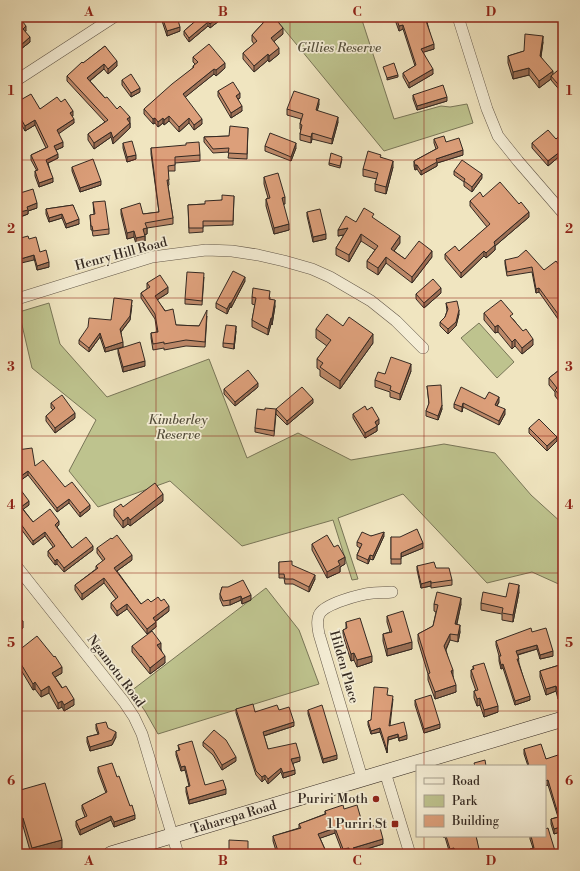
<svg xmlns="http://www.w3.org/2000/svg" width="580" height="871" font-family="'Libre Bodoni',serif">
	<style>
		.green { fill: #bec38e; stroke: #797658 }
		.lines { fill: none; stroke-linecap: round; stroke-linejoin: round }
		.street-casing { stroke: #63584a; stroke-width: 12 }
		.secondary-casing { stroke: #342922; stroke-width: 16 }
		.street { stroke: #f5eed6; stroke-width: 11 }
		.secondary { stroke: #f5eed6; stroke-width: 15 }
		.wall { fill: #bd8969; stroke: #342922 }
		.shaded-wall { fill: #9a6f55; stroke: #342922 }
		.building { fill: #dc9f7a; stroke: #342922 }
		.grid { fill: none; stroke: #8f2418; stroke-width: 1; stroke-opacity: 0.55 }
		.poi-dot { fill: #8f2418; stroke: #f5eed6; stroke-width: 1.5 }
		.labels { text-anchor: middle; dominant-baseline: central; stroke-width: 3.5; stroke-linejoin: round; paint-order: stroke }
		.park-label { font-size: 13px; font-style: italic; fill: #56503d; stroke: #f5eed6 }
		.street-label { font-size: 13px; fill: #342922; stroke: #f5eed6 }
		.poi-label { font-size: 13px; fill: #342922; stroke: #f5eed6; text-anchor: end }
		.neatline { fill: none; stroke: #8f2418; stroke-width: 1.5 }
		.grid-label { font-size: 13px; text-anchor: middle; font-weight: bold; fill: #8f2418 }
	</style>
	<rect width="100%" height="100%" fill="#f0e5c0"/>
	<filter id="stains"><feTurbulence type="fractalNoise" baseFrequency=".005" numOctaves="4"/><feColorMatrix values="0 0 0 0 .2 0 0 0 0 .09 0 0 0 0 .02 0 0 0 .5 -.17"/></filter>
	<radialGradient id="worn" r=".72"><stop offset=".6" stop-color="#630" stop-opacity="0"/><stop offset="1" stop-color="#630" stop-opacity=".3"/></radialGradient>
	<g class="green">
		<path d="M274,17H361L394,119L441,106L450,107L467,104L473,123L384,151Z"/>
		<path d="M49,303L60,344L107,397L209,359L247,458L298,433L351,460L444,444L495,453L531,495L563,524V586L532,572L487,583L403,494L338,518L358,579L352,580L333,520L242,546L170,481L98,507L69,471L96,420L32,368L19,312Z"/>
		<path d="M479,323L514,362L497,378L461,338Z"/>
		<path d="M266,588L299,630L319,684L158,734L145,711L131,691Z"/>
	</g>
	<g class="lines">
		<g class="street-casing">
			<g id="street">
				<path d="M458,17L487,109L498,136L518,161L563,213"/>
				<path d="M17,80L114,17"/>
				<path d="M17,299L152,257L206,250L232,251L258,255L284,261L312,269L330,277L371,301L396,321L423,348"/>
				<path d="M17,567L124,702L134,717L142,734L178,854"/>
				<path d="M385,772L410,854"/>
				<path d="M362,778L319,634C318,628 316,621 319,615C323,604 361,594 373,593C380,592 386,593 392,592"/>
			</g>
		</g>
		<g class="secondary-casing">
			<g id="secondary">
				<path id="s1" d="M111,854L563,719"/>
			</g>
		</g>
		<use href="#street" class="street"/>
		<use href="#secondary" class="secondary"/>
	</g>
	<g class="wall">
		<path d="M17,17L26,31L25,32L30,42L21,49L18,46Z"/>
		<path d="M162,17L180,31L167,36L162,21Z"/>
		<path d="M198,17H219V21L210,28L208,26L189,42L184,35V31L199,18Z"/>
		<path d="M394,17H433V20L427,22L434,49L423,52L433,74L409,88L403,77V73L415,66L403,29L399,31Z"/>
		<path d="M498,17H538H527V20L504,19L500,21Z"/>
		<path d="M263,20L283,34L274,41L279,54L269,62L268,60L254,72L243,59V53L254,44L252,41V35L263,23Z"/>
		<path d="M543,42L541,57L553,75L563,66V94L551,80V79L539,88L529,75L513,79L508,63V56L524,51Z"/>
		<path d="M105,46L117,66L108,74L104,69L90,81L105,98L130,122V128L113,144L111,137L94,149L88,140V134L105,122L67,81V76Z"/>
		<path d="M193,57L225,68L216,76L214,74L185,97L202,124L194,130L189,123L179,132L169,121L164,125L163,123L158,127L155,123L153,124L144,114V109L193,68V66L195,64L193,62Z"/>
		<path d="M122,80L140,92L131,97L122,85Z"/>
		<path d="M218,91L240,98L238,99L242,111L231,118L218,96Z"/>
		<path d="M413,95L447,101L417,110L413,99Z"/>
		<path d="M17,102L40,109L61,102L73,116H72L74,123L58,133L63,147L56,150L58,158L48,163L53,182L39,187L35,176V171H37L31,160V155L46,148L35,125L25,131L17,116Z"/>
		<path d="M319,104L317,111L338,122L332,144L312,139L311,143L300,140V134L301,130L300,129V124L301,119L287,115V109Z"/>
		<path d="M248,128L247,159L228,158L229,152L213,153L204,142V137L229,136Z"/>
		<path d="M563,133V158L561,155L548,166L532,148V143L556,139Z"/>
		<path d="M434,139L446,142L463,155L437,163V166L421,175L417,169L415,170L414,166V161L436,149L434,143Z"/>
		<path d="M123,143L136,159L127,162L123,148Z"/>
		<path d="M265,146L296,148L291,161L265,151Z"/>
		<path d="M151,148L200,155V161L175,163V171H168L169,185L168,186L173,218V224L147,228V234H145V241L136,244L134,237L127,239L121,214V209L143,214L159,212L151,154Z"/>
		<path d="M381,157L393,167L386,194L375,191V184L377,179L363,176V169Z"/>
		<path d="M342,159L340,168L329,165V163Z"/>
		<path d="M72,167L101,185L80,192L72,171Z"/>
		<path d="M454,171L482,178L472,192L464,186V182L454,175Z"/>
		<path d="M264,177L285,204H283L289,230L274,234L266,206V199L268,198L264,184Z"/>
		<path d="M17,194L37,208L28,211V214L20,217L17,208Z"/>
		<path d="M234,196L233,225L203,226V232L189,233L188,205L205,204L222,200Z"/>
		<path d="M483,197L529,217L495,246V250L486,258L484,256L461,278L445,259V254L459,251L487,227L470,206V201Z"/>
		<path d="M93,202L109,229V234L93,236L92,230H91L90,215H94Z"/>
		<path d="M73,205L79,224L66,228L62,218L49,222L46,214V209Z"/>
		<path d="M307,212L326,239L313,242L307,216Z"/>
		<path d="M374,219L400,243L394,251L405,259L432,257L412,283L386,263L378,275L367,268V261L375,250L361,241L349,262L336,255V248L344,235L338,236L356,222Z"/>
		<path d="M29,239L40,252L49,267L37,270Z"/>
		<path d="M505,260L544,270H563L558,319L539,292L536,293L532,272L507,276L505,264Z"/>
		<path d="M204,277L202,305L185,304V299Z"/>
		<path d="M245,281L231,308L230,307L227,314L216,308V303Z"/>
		<path d="M147,283L168,293L157,300L176,325L199,326L207,316L205,347L186,346L164,350V348L153,350L151,338V333L157,332L155,319L141,298V293L147,289Z"/>
		<path d="M441,293L424,308L416,299V294Z"/>
		<path d="M252,297H270V299L275,306L272,325L271,324L268,335L252,327V320L255,305L252,304Z"/>
		<path d="M446,303L459,314L456,326L448,334L440,326V322L445,317L447,311Z"/>
		<path d="M132,305L130,320L121,332L123,347L105,352L100,337L89,352L79,344V340L111,320Z"/>
		<path d="M484,313L513,319L533,345L522,354L515,346L512,349L498,332L495,333L484,320Z"/>
		<path d="M343,326L373,343L340,389L320,376V370L317,368V359L327,346L316,338V329Z"/>
		<path d="M236,331L234,349L223,347V343Z"/>
		<path d="M118,349L145,366L123,372L118,353Z"/>
		<path d="M563,367V406L555,396V392L549,385V378Z"/>
		<path d="M411,371L400,400L390,397V392L375,387V380L385,374Z"/>
		<path d="M17,382L19,407V411H17Z"/>
		<path d="M427,386L442,409L438,420L426,416V411L429,404Z"/>
		<path d="M258,387L235,406L224,394V389Z"/>
		<path d="M485,399L499,402L497,406L505,414L499,425L463,407L462,412L454,408V404Z"/>
		<path d="M51,403L75,418L55,433L46,421V416L53,410L51,408Z"/>
		<path d="M313,403L287,425L276,414V409Z"/>
		<path d="M265,410L276,414L274,436L255,432V428Z"/>
		<path d="M367,410L379,424L377,426V431L365,438L353,418V414Z"/>
		<path d="M529,428L557,441L547,451L529,433Z"/>
		<path d="M17,450L35,466L65,487L90,509L80,517L69,503L57,512L28,475L17,483Z"/>
		<path d="M17,491L29,505L23,509L33,522L59,525L57,527L72,548L93,550L64,572L57,564L55,565L48,556V551L53,547L45,536L33,545L18,525H17Z"/>
		<path d="M163,501L130,526L128,524L123,528L114,516V509Z"/>
		<path d="M371,536H384L373,560L370,559L368,564L357,559V555L360,548L357,546V542Z"/>
		<path d="M391,537L423,548L401,557V564H391Z"/>
		<path d="M312,544L334,547L345,564L340,567V572L327,578L312,550Z"/>
		<path d="M97,548L132,560L117,571L141,604L151,602L169,611L155,622L156,627L147,634L127,609L117,616L111,608V603L116,599L104,583L82,600L75,590V585L96,569V566L103,561L97,553Z"/>
		<path d="M279,562L315,579L309,592L293,584H285L284,578H279Z"/>
		<path d="M417,566L436,568L452,580V585L431,588V586L421,588L417,570Z"/>
		<path d="M222,587L251,600L242,604L241,600L230,605L223,606L220,599V594Z"/>
		<path d="M519,592L513,622L502,620V614L481,610V603L506,597Z"/>
		<path d="M434,604H461L457,624L460,632L458,642L450,640L446,650L453,677L456,692L435,699L428,680V674L418,641V634L433,626L436,612L434,611Z"/>
		<path d="M387,616L412,649L387,656L383,641V634L390,632L387,622Z"/>
		<path d="M346,622L372,662L357,667L354,660L351,661L343,636V630L346,629Z"/>
		<path d="M532,632L553,656L540,659L537,649L518,655L519,663L530,700L515,705L503,668L501,669L499,661V656L496,645V641Z"/>
		<path d="M132,646L161,649L165,663L150,674L132,652Z"/>
		<path d="M18,651L62,673L55,677L74,705L64,711L62,707L58,709L49,693L41,697L35,689L33,690L21,670Z"/>
		<path d="M563,664V697L558,699L556,691L546,695L540,677V671Z"/>
		<path d="M473,666L498,712L484,717L480,705L477,706L474,698V691H476L471,677V670L473,669Z"/>
		<path d="M388,695L393,699L390,726L407,739L399,741L398,737L388,740L387,753L380,732L371,734L368,725V721L371,720Z"/>
		<path d="M415,700L440,728L424,733L415,705Z"/>
		<path d="M236,709L255,712L279,710L294,726L264,736L268,749L300,761L293,763L295,774L283,778L281,772L268,784L265,779L262,782L256,775L236,713Z"/>
		<path d="M308,710L337,759L323,763L308,714Z"/>
		<path d="M96,724L116,737L112,745L90,751L87,742V737L98,734L96,729Z"/>
		<path d="M203,742L236,761L222,770L213,755L203,746Z"/>
		<path d="M178,745L205,785L226,794L189,804L186,792V787L189,786L185,770L181,771L176,755V751H179Z"/>
		<path d="M524,749L546,759L563,760V770H561L563,831L554,834L551,824V819L558,817L548,785L545,786V766H528L524,754Z"/>
		<path d="M98,767L117,777L135,819L114,827L111,820L80,835L76,826V821L85,817L82,809V805L106,793L98,772Z"/>
		<path d="M17,791L62,848L41,854H31L23,826L17,828Z"/>
		<path d="M344,809L364,829L383,844L358,852L361,854H350L349,853L343,854L335,833L320,838L327,854H277L273,841V836L299,828V824L325,814V811Z"/>
		<path d="M443,836H476L479,854H450L445,837L444,838Z"/>
		<path d="M530,836H545L555,851L563,854H530V849L533,848L530,839Z"/>
	</g>
	<g class="shaded-wall">
		<path d="M218,17H219V21L210,28V24Z"/>
		<path d="M428,17H433V20L425,22V18Z"/>
		<path d="M500,17H504V19L500,21Z"/>
		<path d="M208,22V26L189,42V38Z"/>
		<path d="M403,25V29L399,31V26Z"/>
		<path d="M26,26V31L23,33V29Z"/>
		<path d="M180,27V31L167,36V31Z"/>
		<path d="M283,28V34L271,44V38Z"/>
		<path d="M543,36V42L540,62V56Z"/>
		<path d="M30,37V42L21,49V45Z"/>
		<path d="M434,44V49L421,53V49Z"/>
		<path d="M279,48V54L269,62V56Z"/>
		<path d="M268,54V60L254,72V66Z"/>
		<path d="M117,61V66L108,74V69Z"/>
		<path d="M225,63V68L216,76V70Z"/>
		<path d="M104,64V69L87,83V78Z"/>
		<path d="M529,68V75L513,79V72Z"/>
		<path d="M214,69V74L183,99V94Z"/>
		<path d="M433,69V74L409,88V83Z"/>
		<path d="M553,71V77L551,76V79L539,88V81Z"/>
		<path d="M398,75V77L387,80V78Z"/>
		<path d="M140,88V92L131,97V93Z"/>
		<path d="M240,93V98L236,100V96Z"/>
		<path d="M447,97V101L417,110V106Z"/>
		<path d="M319,99V104L316,116V110Z"/>
		<path d="M242,106V111L231,118V113Z"/>
		<path d="M73,111V116L70,117V113Z"/>
		<path d="M169,116V121L164,125V120Z"/>
		<path d="M130,117V122L127,125V119Z"/>
		<path d="M338,117V122L332,144V139Z"/>
		<path d="M155,118V123L153,124V119Z"/>
		<path d="M163,118V123L158,127V122Z"/>
		<path d="M189,118V123L179,132V127Z"/>
		<path d="M74,119V123L57,135V130Z"/>
		<path d="M202,119V124L194,130V125Z"/>
		<path d="M35,120V125L25,131V126Z"/>
		<path d="M130,123V128L113,144V138Z"/>
		<path d="M111,132V137L94,149V143Z"/>
		<path d="M312,133V139L311,143V137Z"/>
		<path d="M63,142V147L54,151V146Z"/>
		<path d="M296,143V148L291,161V157Z"/>
		<path d="M19,148V152L17,156V152Z"/>
		<path d="M463,150V155L437,163V166L421,175V171L436,159Z"/>
		<path d="M561,151V155L548,166V161Z"/>
		<path d="M58,154V158L46,164V160Z"/>
		<path d="M136,155V159L127,162V157Z"/>
		<path d="M393,161V167L386,194V187Z"/>
		<path d="M415,165H417V169L415,170Z"/>
		<path d="M482,174V178L472,192V187Z"/>
		<path d="M53,178V182L39,187V183Z"/>
		<path d="M101,181V185L80,192V188Z"/>
		<path d="M285,197V204H282V198Z"/>
		<path d="M37,203V208L28,211V214L20,217V212L27,207Z"/>
		<path d="M529,212V217L495,246V250L486,258V253L494,242Z"/>
		<path d="M62,214V218L49,222V218Z"/>
		<path d="M79,219V224L66,228V224Z"/>
		<path d="M289,224V230L274,234V228Z"/>
		<path d="M147,228V234L143,235V229Z"/>
		<path d="M348,228V234L338,236V230Z"/>
		<path d="M134,231V237L127,239V233Z"/>
		<path d="M326,234V239L313,242V237Z"/>
		<path d="M361,234V241L349,262V255Z"/>
		<path d="M145,236V241L136,244V238Z"/>
		<path d="M400,236V243L391,255V249Z"/>
		<path d="M432,251V257L412,283V277Z"/>
		<path d="M484,251V256L461,278V273Z"/>
		<path d="M34,255V260L17,264V260Z"/>
		<path d="M386,257V263L378,275V268Z"/>
		<path d="M49,262V267L37,270V266Z"/>
		<path d="M245,277V281L231,308V303Z"/>
		<path d="M168,287V293L155,301V296Z"/>
		<path d="M441,288V293L424,308V303Z"/>
		<path d="M539,288V292L536,293V289Z"/>
		<path d="M132,300L130,320L120,333V329Z"/>
		<path d="M275,300V306L272,325V318Z"/>
		<path d="M230,303V307L227,314V309Z"/>
		<path d="M459,310V314L456,326L448,334V329Z"/>
		<path d="M563,311V315L558,319V314Z"/>
		<path d="M271,318V324L268,335V329Z"/>
		<path d="M498,325V332L495,333V327Z"/>
		<path d="M236,326V331L234,349V344Z"/>
		<path d="M100,333V337L89,352V348Z"/>
		<path d="M373,334V343L340,389V381Z"/>
		<path d="M515,339V346L512,349V342Z"/>
		<path d="M533,339V345L522,354V348Z"/>
		<path d="M123,342V347L105,352V348Z"/>
		<path d="M145,361V366L123,372V367Z"/>
		<path d="M411,364V371L400,400V394Z"/>
		<path d="M258,383V387L235,406V402Z"/>
		<path d="M499,397V402L495,409V405Z"/>
		<path d="M313,399V403L287,425V421Z"/>
		<path d="M463,403V407L462,412V407Z"/>
		<path d="M442,405V409L438,420V416Z"/>
		<path d="M505,409V414L499,425V421Z"/>
		<path d="M75,413V418L55,433V428Z"/>
		<path d="M379,419V424L375,427V422Z"/>
		<path d="M377,426V431L365,438V433Z"/>
		<path d="M557,437V441L547,451V446Z"/>
		<path d="M28,471V475L17,483V479Z"/>
		<path d="M163,494V501L130,526V520Z"/>
		<path d="M69,499V503L57,512V508Z"/>
		<path d="M29,501V505L21,511V507Z"/>
		<path d="M90,505V509L80,517V513Z"/>
		<path d="M128,517V524L123,528V521Z"/>
		<path d="M59,521V525L55,529V525Z"/>
		<path d="M45,532V536L33,545V541Z"/>
		<path d="M384,532V536L373,560V556Z"/>
		<path d="M423,543V548L401,557V553Z"/>
		<path d="M93,546V550L64,572V568Z"/>
		<path d="M132,555V560L114,573V568Z"/>
		<path d="M370,555V559L368,564V560Z"/>
		<path d="M345,557V564L340,567V572L327,578V572L338,561Z"/>
		<path d="M57,559V564L55,565V561Z"/>
		<path d="M315,575V579L309,592V587Z"/>
		<path d="M104,578V583L82,600V594Z"/>
		<path d="M431,581V586L421,588V584Z"/>
		<path d="M519,585V592L513,622V615Z"/>
		<path d="M251,595V600L242,604V599Z"/>
		<path d="M241,596V600L230,605V600Z"/>
		<path d="M461,598V604L455,631V624Z"/>
		<path d="M127,604V609L117,616V611Z"/>
		<path d="M169,606V611L153,623V618Z"/>
		<path d="M23,621V628L17,633V626Z"/>
		<path d="M156,622V627L147,634V629Z"/>
		<path d="M460,625V632L458,642V635Z"/>
		<path d="M450,634V640L444,653V646Z"/>
		<path d="M412,642V649L387,656V649Z"/>
		<path d="M161,643V649L157,652V645Z"/>
		<path d="M537,645V649L516,655V651Z"/>
		<path d="M553,651V656L540,659V655Z"/>
		<path d="M354,653V660L351,661V654Z"/>
		<path d="M165,656V663L150,674V668Z"/>
		<path d="M372,656V662L357,667V660Z"/>
		<path d="M21,664V670L17,673V667Z"/>
		<path d="M503,664V668L501,669V665Z"/>
		<path d="M62,667V673L52,679V673Z"/>
		<path d="M453,670V677L451,671Z"/>
		<path d="M35,682V689L33,690V684Z"/>
		<path d="M456,685V692L435,699V692Z"/>
		<path d="M49,686V693L41,697V691Z"/>
		<path d="M556,686V691L546,695V689Z"/>
		<path d="M563,692V697L558,699V693Z"/>
		<path d="M530,696V700L515,705V701Z"/>
		<path d="M480,698V705L477,706V699Z"/>
		<path d="M74,699V705L64,711V705Z"/>
		<path d="M62,701V707L58,709V703Z"/>
		<path d="M498,706V712L484,717V710Z"/>
		<path d="M294,722V726L263,736V732Z"/>
		<path d="M440,724V728L424,733V729Z"/>
		<path d="M380,728V732L371,734V731Z"/>
		<path d="M116,732V737L112,745L90,751V747Z"/>
		<path d="M398,734V737L388,740L387,753L388,737Z"/>
		<path d="M407,735V739L399,741V738Z"/>
		<path d="M337,755V759L323,763V759Z"/>
		<path d="M236,757V761L222,770V765Z"/>
		<path d="M300,757V761L291,764V759Z"/>
		<path d="M563,764V770H560V765Z"/>
		<path d="M185,766V770L181,771V767Z"/>
		<path d="M281,768V772L268,784V779Z"/>
		<path d="M295,770V774L283,778V773Z"/>
		<path d="M265,775V779L262,782V777Z"/>
		<path d="M548,780V785L545,786V781Z"/>
		<path d="M226,789V794L189,804V800Z"/>
		<path d="M135,815V819L114,827V822Z"/>
		<path d="M111,816V820L80,835V830Z"/>
		<path d="M23,818V826L17,828V820Z"/>
		<path d="M563,826V831L554,834V829Z"/>
		<path d="M335,828V833L318,839V834Z"/>
		<path d="M383,839V844L353,853V848Z"/>
		<path d="M62,840V848L41,854H32V848Z"/>
		<path d="M349,848V853L343,854V849Z"/>
		<path d="M454,848V854H450V849Z"/>
		<path d="M479,849V854H472V852Z"/>
	</g>
	<g class="building">
		<path d="M17,17H19L26,26L23,29L30,37L21,45L18,41L17,42Z"/>
		<path d="M162,17H177L180,27L167,31Z"/>
		<path d="M200,17H218L210,24L208,22L189,38L184,31Z"/>
		<path d="M267,17H274L283,28L271,38L279,48L269,56L268,54L254,66L243,53L257,41L252,35L264,22L263,20Z"/>
		<path d="M396,17H428L425,18L434,44L421,49L433,69L409,83L403,73L416,65L403,25L399,26Z"/>
		<path d="M525,34L543,36L540,56L553,71L539,81L529,68L513,72L508,56L524,51Z"/>
		<path d="M209,44L225,63L216,70L214,69L183,94L202,119L194,125L189,118L179,127L169,116L164,120L163,118L158,122L155,118L153,119L144,109L172,84L194,67L193,66L198,62L193,57Z"/>
		<path d="M105,46L117,61L108,69L104,64L87,78L105,98L107,97L117,109L120,106L130,117L127,119L130,123L113,138L111,132L94,143L88,134L108,120L67,76L82,62L83,63Z"/>
		<path d="M394,63L398,75L387,78L383,67Z"/>
		<path d="M563,66V90L551,76Z"/>
		<path d="M131,74L140,88L131,93L122,80Z"/>
		<path d="M233,82L240,93L236,96L242,106L231,113L218,91Z"/>
		<path d="M443,85L447,97L417,106L413,95Z"/>
		<path d="M294,91L319,99L316,110L338,117L332,139L312,133L311,137L300,134L302,125L300,124L303,114L287,109Z"/>
		<path d="M31,94L40,109L57,97L61,102L65,99L73,111L70,113L74,119L57,130L63,142L54,146L58,154L46,160L53,178L39,183L35,171L38,170L31,155L48,147L35,120L25,126L17,112V102Z"/>
		<path d="M230,126L248,128L247,154L228,153L229,148L213,149L204,137L229,136Z"/>
		<path d="M548,130L556,139L563,133V153L561,151L548,161L532,143Z"/>
		<path d="M270,133L296,143L291,157L265,146Z"/>
		<path d="M444,136L446,142L459,138L463,150L436,159L437,162L421,171L417,165H415L414,161L438,148L434,139Z"/>
		<path d="M132,141L136,155L127,157L123,143Z"/>
		<path d="M199,142L200,155L175,157V165L168,166L169,180H167L173,218L145,223L147,228L143,229L145,236L136,238L134,231L127,233L121,209L140,203L143,214L159,212L151,148L186,145V143Z"/>
		<path d="M17,147L19,148L17,152Z"/>
		<path d="M368,151L381,155L380,157L393,161L386,187L375,184L378,173L363,169Z"/>
		<path d="M331,153L342,157L340,166L329,163Z"/>
		<path d="M93,159L101,181L80,188L72,167Z"/>
		<path d="M462,160L482,174L472,187L464,181L465,179L454,171Z"/>
		<path d="M278,173L285,197L282,198L289,224L274,228L266,199L270,198L264,177Z"/>
		<path d="M500,182L519,204L521,202L529,212L494,242L495,245L486,253L484,251L461,273L445,254L455,246L459,251L490,224L470,201L480,192L483,197Z"/>
		<path d="M33,189L37,203L27,207L28,210L20,212L17,204V194Z"/>
		<path d="M222,195L234,196L233,221H203V228H189L188,205L205,204V201L222,200Z"/>
		<path d="M105,201L109,229L93,231L92,226H91L90,215L95,214L93,202Z"/>
		<path d="M73,205L79,219L66,224L62,214L49,218L46,209Z"/>
		<path d="M364,208L374,214L372,217L400,236L391,249L405,259L419,241L432,251L412,277L386,257L378,268L367,261L378,246L361,234L349,255L336,248L348,228L338,230L346,216L356,222Z"/>
		<path d="M320,209L326,234L313,237L307,212Z"/>
		<path d="M28,236L29,239L36,237L40,252L46,250L49,262L37,266L34,255L17,260V239Z"/>
		<path d="M526,250L544,270L556,261L563,270V311L558,314L539,288L536,289L532,267L507,272L505,260L518,257Z"/>
		<path d="M233,271L245,277L231,303H230L227,309L216,303Z"/>
		<path d="M187,272L204,273L202,301L185,299Z"/>
		<path d="M160,275L168,287L155,296L165,311L173,309L176,325L199,326L207,310L205,342L186,340L164,344V342L153,344L151,333L158,332L155,314L141,293L150,287L147,283Z"/>
		<path d="M433,279L441,288L424,303L416,294Z"/>
		<path d="M253,288L270,291L269,299L275,300L272,318H271L268,329L252,320L256,298L252,297Z"/>
		<path d="M114,298L132,300L130,316L120,329L123,342L105,348L100,333L89,348L79,340L88,327L89,318L111,320Z"/>
		<path d="M501,300L513,314L510,316L523,331L526,329L533,339L522,348L515,339L512,342L498,325L495,327L484,313Z"/>
		<path d="M457,301L459,310L456,322L448,329L440,322L445,317L448,309L446,303Z"/>
		<path d="M327,314L343,326L349,317L373,334L340,381L320,367L323,363L317,359L331,340L316,329Z"/>
		<path d="M226,325L236,326L234,344L223,343Z"/>
		<path d="M140,342L145,361L123,367L118,349Z"/>
		<path d="M391,357L411,364L400,394L390,390L391,386L375,380L378,372L385,374Z"/>
		<path d="M563,367V399L555,390L557,388L549,378Z"/>
		<path d="M248,370L258,383L235,402L224,389Z"/>
		<path d="M17,382L19,407H17Z"/>
		<path d="M441,385L442,405L438,416L426,411L429,403L427,386Z"/>
		<path d="M302,387L313,399L287,421L276,409Z"/>
		<path d="M461,387L485,399L489,392L499,397L495,405L505,409L499,421L463,403L462,407L454,404Z"/>
		<path d="M62,395L75,413L55,428L46,416L55,408L51,403Z"/>
		<path d="M365,406L367,410L372,407L379,419L375,422L377,426L365,433L353,414Z"/>
		<path d="M265,408L276,409L274,431L255,428L257,409L265,410Z"/>
		<path d="M539,419L557,437L547,446L529,428Z"/>
		<path d="M32,448L35,466L43,460L65,487L72,482L90,505L80,513L69,499L57,508L28,471L17,479V450Z"/>
		<path d="M155,483L163,494L130,520L128,517L123,521L114,509L121,504L123,507Z"/>
		<path d="M20,489L29,501L21,507L33,522L50,509L59,521L55,525L72,548L86,537L93,546L64,568L57,559L55,561L48,551L55,546L45,532L33,541L18,520L17,521V491Z"/>
		<path d="M417,529L423,543L401,553V559H391V537H400Z"/>
		<path d="M362,532L371,536L384,532L373,556L370,555L368,560L357,555L362,544L357,542Z"/>
		<path d="M117,535L132,555L114,568L141,604L148,599L151,602L158,597L161,601L164,599L169,606L153,618L156,622L147,629L127,604L117,611L111,603L118,597L104,578L82,594L75,585L98,568L96,566L105,559L97,548L111,538L112,539Z"/>
		<path d="M327,535L334,547L338,545L345,557L338,561L340,565L327,572L312,544Z"/>
		<path d="M292,561V565L315,575L309,587L293,579H285L284,574H279V562Z"/>
		<path d="M434,562L436,568H449L452,580L431,583V581L421,584L417,566Z"/>
		<path d="M243,580L251,595L242,599L241,596L230,600L223,601L220,594L222,587H228Z"/>
		<path d="M509,583L519,585L513,615L502,613L503,608L481,603L483,592L506,597Z"/>
		<path d="M437,592L461,598L455,624L460,625L458,635L450,634L444,646L453,670L451,671L456,685L435,692L428,674L430,673L418,634L433,626L438,605L434,604Z"/>
		<path d="M403,611L412,642L387,649L383,634L392,632L387,616Z"/>
		<path d="M17,615L23,621L17,626Z"/>
		<path d="M360,618L372,656L357,660L354,653L351,654L343,630L347,628L346,622Z"/>
		<path d="M531,628L532,632L546,628L553,651L540,655L537,645L516,651L519,659H517L530,696L515,701L503,664L501,665L499,656H501L496,641Z"/>
		<path d="M152,631L161,643L157,645L165,656L150,668L141,656V657L132,646Z"/>
		<path d="M37,636L54,657L55,656L62,667L52,673L62,688L66,686L74,699L64,705L62,701L58,703L49,686L41,691L35,682L33,684L21,664L17,667V650L18,651Z"/>
		<path d="M484,663L498,706L484,710L480,698L477,699L474,691L478,690L471,670L474,669L473,666Z"/>
		<path d="M563,664V692L558,693L556,686L546,689L540,671Z"/>
		<path d="M374,687L388,688L387,695L393,696L389,726L404,722L407,735L399,738L398,734L388,737L387,750L380,728L371,731L368,721L371,720Z"/>
		<path d="M431,695L440,724L424,729L415,700Z"/>
		<path d="M253,704L255,712L277,705L279,710L289,707L294,722L263,732L268,749L296,743L300,757L291,759L295,770L283,773L281,768L268,779L265,775L262,777L256,771L236,709Z"/>
		<path d="M322,705L337,755L323,759L308,710Z"/>
		<path d="M106,722L108,728L116,732L112,740L90,747L87,737L99,734L96,724Z"/>
		<path d="M214,730L226,740L236,757L222,765L213,750L203,742Z"/>
		<path d="M192,741L205,785L223,780L226,789L189,800L186,787L190,786L185,766L181,767L176,751L180,750L178,745Z"/>
		<path d="M541,744L546,759L561,754L563,760V764L560,765L563,776V826L554,829L551,819L559,817L548,780L545,781V766H529L524,749Z"/>
		<path d="M485,760L486,766H475L474,763Z"/>
		<path d="M112,763L117,777L119,776L130,806L132,805L135,815L114,822L111,816L80,830L76,821L87,816L82,805L107,792L98,767Z"/>
		<path d="M45,783L62,840L32,848L23,818L17,820V791Z"/>
		<path d="M343,805L344,809L357,805L364,829L379,824L383,839L353,848L361,854H351L349,848L343,849L335,828L318,834L327,854H279L273,836L301,828L299,824L326,814L325,811Z"/>
		<path d="M548,828L555,851L563,848V854H531L530,849L534,848L531,836H545V829Z"/>
		<path d="M446,836H476L479,849L472,852V854H456L454,848L450,849Z"/>
		<path d="M229,840L248,841V854H229Z"/>
	</g>
	<path class="grid" d="M156,17V854M290,17V854M424,17V766M17,160H563M17,298H563M17,436H563M17,573H563M17,711H563M424,836V854"/>
	<g class="poi-dot">
		<circle cx="376" cy="799" r="4"/>
		<rect x="391" y="820" width="8" height="8" rx="2"/>
	</g>
	<g class="labels">
		<g class="park-label">
			<text x="339" y="48">Gillies Reserve</text>
			<text x="178" y="420">Kimberley<tspan x="178" dy="15">Reserve</tspan></text>
		</g>
		<g class="street-label">
			<text transform="translate(121 254) rotate(-15)">Henry Hill Road</text>
			<text transform="translate(344 667) rotate(74)">Hilden Place</text>
			<text transform="translate(116 671) rotate(53)">Ngamotu Road</text>
			<text stroke="none"><textPath href="#s1" startOffset="128">Taharepa Road</textPath></text>
		</g>
		<g class="poi-label">
			<text x="368" y="799">Puriri Moth</text>
			<text x="387" y="824">1 Puriri St</text>
		</g>
	</g>
	<rect width="580" height="871" fill="none" stroke="#f0e5c0" stroke-width="44"/>
	<rect x="416" y="765" width="130" height="72" fill="#f5eed6" stroke="#a89f8e"/>
	<rect x="424" y="778" width="20" height="6" fill="#f5eed6" stroke="#a89f8e"/>
	<text x="452" y="785" font-size="12" fill="#342922">Road</text>
	<rect x="424" y="795" width="20" height="12" fill="#bec38e" stroke="#a89f8e"/>
	<text x="452" y="805" font-size="12" fill="#342922">Park</text>
	<rect x="424" y="815" width="20" height="12" fill="#dc9f7a" stroke="#a89f8e"/>
	<text x="452" y="825" font-size="12" fill="#342922">Building</text>
	<rect x="22" y="22" width="536" height="827" class="neatline"/>
	<g class="grid-label">
		<text x="89" y="16">A</text>
		<text x="223" y="16">B</text>
		<text x="357" y="16">C</text>
		<text x="491" y="16">D</text>
		<text x="11" y="95">1</text>
		<text x="569" y="95">1</text>
		<text x="11" y="233">2</text>
		<text x="569" y="233">2</text>
		<text x="11" y="371">3</text>
		<text x="569" y="371">3</text>
		<text x="11" y="509">4</text>
		<text x="569" y="509">4</text>
		<text x="11" y="647">5</text>
		<text x="569" y="647">5</text>
		<text x="11" y="785">6</text>
		<text x="569" y="785">6</text>
		<text x="89" y="865">A</text>
		<text x="223" y="865">B</text>
		<text x="357" y="865">C</text>
		<text x="491" y="865">D</text>
	</g>
	<rect width="100%" height="100%" filter="url(#stains)"/>
	<rect width="100%" height="100%" fill="url(#worn)"/>
</svg>
